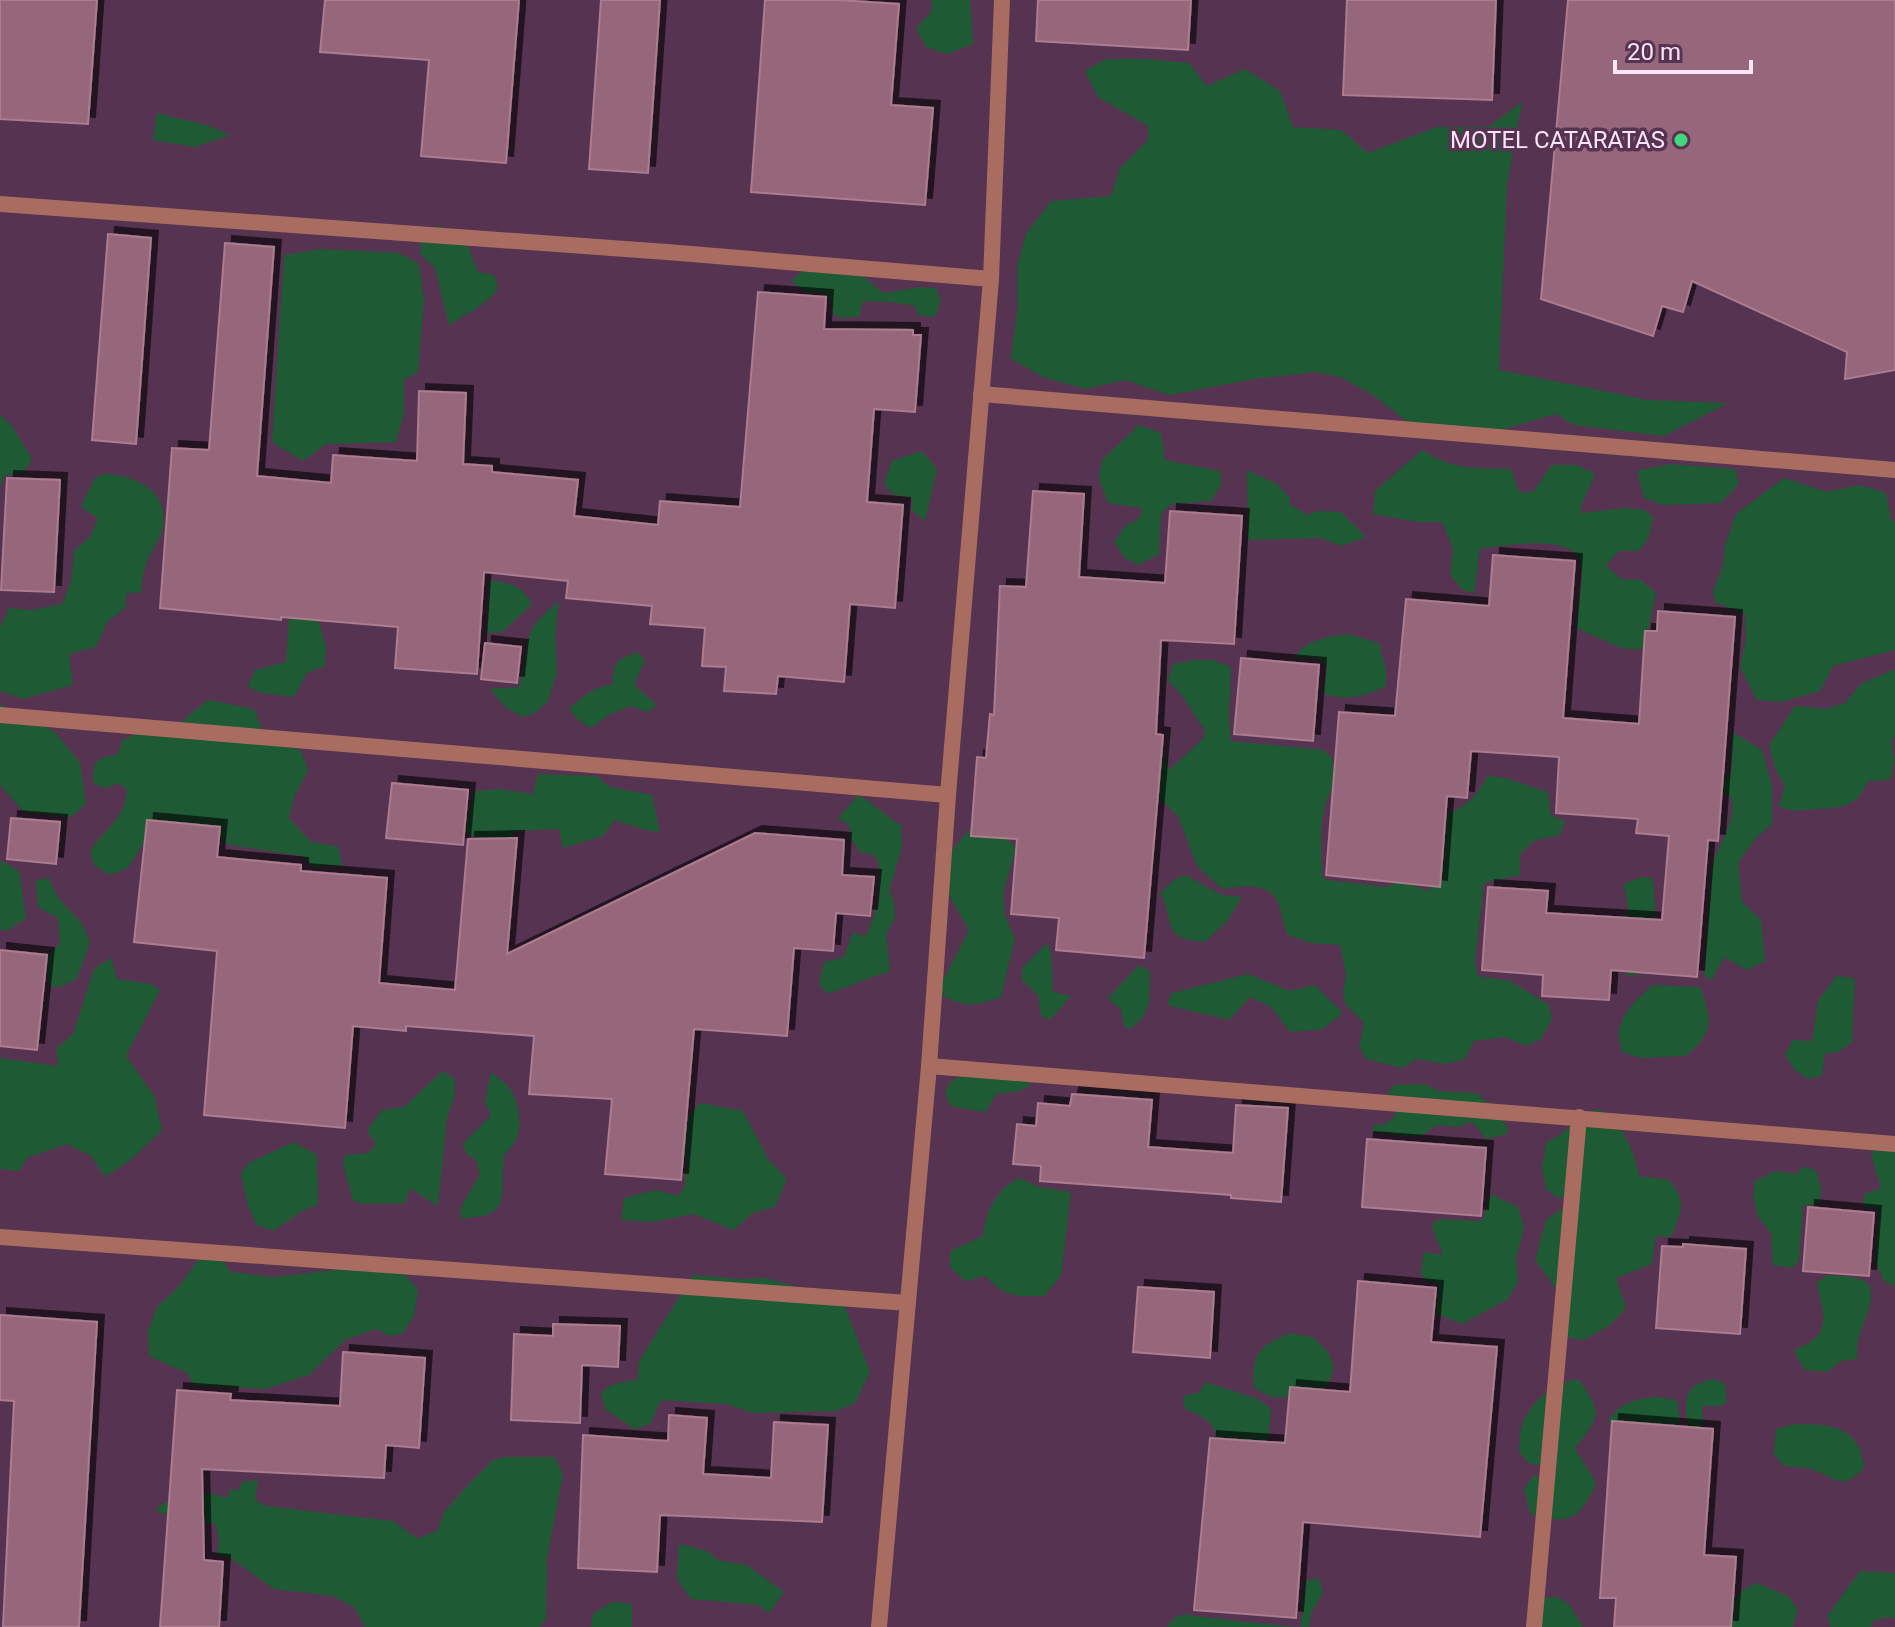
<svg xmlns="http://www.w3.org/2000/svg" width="1895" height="1627" font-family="Roboto,sans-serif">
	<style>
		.green { fill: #1e5b34 }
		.building { fill: #96667a; stroke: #ac7b8f; stroke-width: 2; filter: url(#shadow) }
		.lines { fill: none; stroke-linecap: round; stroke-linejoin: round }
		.minor { stroke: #a86c60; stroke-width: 16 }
		.poi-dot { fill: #41d77c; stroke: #563351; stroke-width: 3 }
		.labels { text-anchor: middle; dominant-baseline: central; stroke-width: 7; stroke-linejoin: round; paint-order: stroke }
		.poi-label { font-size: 24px; fill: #fbe5f7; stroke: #563351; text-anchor: end }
	</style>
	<defs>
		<filter id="shadow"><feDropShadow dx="7" dy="-7" stdDeviation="0" flood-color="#0009"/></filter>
	</defs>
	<rect width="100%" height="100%" fill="#563351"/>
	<g class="green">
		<path d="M931,0H970L973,44L947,54L926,47L916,28L932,11Z"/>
		<path d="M1106,59H1148L1189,63L1207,86L1245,69L1280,91L1293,127L1341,130L1368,153L1437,127H1488L1522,102L1507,185L1499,370L1648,400L1728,403L1664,436L1574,425L1556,414L1501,430L1414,427L1373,395L1340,377L1316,372L1255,379L1169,395L1125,380L1085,389L1043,377L1011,359L1017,312V267L1026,234L1051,201L1111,196L1120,168L1148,140V126L1098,97L1085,71Z"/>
		<path d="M157,113L210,126L230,135L195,147L153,140Z"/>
		<path d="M439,226L463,234L478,272L494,275L498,288C487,306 465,313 449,326L435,268L421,255L419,232Z"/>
		<path d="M322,249L399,253L419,264L424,299L418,372L404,380V413L396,442L326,444L303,461L272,442L284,255Z"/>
		<path d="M812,263L850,265L883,293L920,287L936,288L941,301L935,317L918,315L915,306L891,302L863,301L859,317L840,318L833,314L831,301L822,293H807L791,281Z"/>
		<path d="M0,415L12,426L32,459L24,473L4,476L0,488Z"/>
		<path d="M1139,425L1161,433L1165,460L1220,471L1222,483L1211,501L1172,504L1161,513L1159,554L1138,565L1125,558L1114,542L1125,526L1140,518L1142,508L1108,503L1099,479L1102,460Z"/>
		<path d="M1422,450C1452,470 1476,468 1511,469L1519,492H1533L1552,465H1577L1595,474L1581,506V513L1626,508L1645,510L1653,517L1649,537L1639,551H1619L1606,565L1621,579L1641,580L1656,593L1644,649H1624L1576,628C1576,611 1586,575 1580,560C1570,534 1501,545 1480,549L1474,593L1463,590L1450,575L1453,548L1442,522H1417L1373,514L1375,491Z"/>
		<path d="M922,451L937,469L925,521L912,510V498L892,494L884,483L892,461Z"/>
		<path d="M1670,464L1735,469L1739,484L1721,503L1663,505L1644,498L1637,471Z"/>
		<path d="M1247,470L1277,484L1290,498V504L1307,515L1317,511L1341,512L1366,537L1341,546L1322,538L1248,540Z"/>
		<path d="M103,474C133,474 170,490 163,528C160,542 148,554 145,568C142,576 142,585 141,593H127L125,608L108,621L96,647L69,654L73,685L23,699L0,691V627L9,608L32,610L62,604L71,582L74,551L90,537L98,518L81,507L94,479Z"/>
		<path d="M1784,478L1827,492L1859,485L1886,493L1891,520L1895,522V650L1833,666L1820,691L1781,702L1757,700L1740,667L1746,640L1745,614L1715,602L1713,591L1723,566L1725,545L1736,514Z"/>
		<path d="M489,580C510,583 522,585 532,604L502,632L487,633Z"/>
		<path d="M559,601L555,635L557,672L548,701L536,712L523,717L505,707L490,689L519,687C525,670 525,642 532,629C538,618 549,610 559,601Z"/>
		<path d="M290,603L314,605L326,647L325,666L307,673L294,697L262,693L248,687L255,670L286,662Z"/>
		<path d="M1348,634L1379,643L1386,671V686C1365,697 1347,701 1324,694L1327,664L1314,658H1294C1305,640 1329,636 1348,634Z"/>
		<path d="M637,652L645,660L634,685L657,705L648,712L631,706L611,714L591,728L578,720L569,709C583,696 593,687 612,685C614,663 615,660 637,652Z"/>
		<path d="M1193,660H1213L1231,667L1229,717L1231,741L1324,750L1332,758L1336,783C1316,809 1322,845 1322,876L1327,880L1386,887L1396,883H1408L1427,891L1440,880V818C1465,807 1474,800 1488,776L1505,778L1548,792L1551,815L1565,821L1560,835L1535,840L1520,854V875L1484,883L1475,961L1478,976L1510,981L1549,1005L1552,1019L1541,1039L1526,1046L1506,1037L1474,1041L1465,1059L1446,1064L1417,1059L1402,1068L1366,1059L1359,1047L1364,1023L1345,1004L1343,990L1346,975L1340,945L1311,943L1288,935C1282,924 1283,915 1279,905C1270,880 1242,886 1222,889L1197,866L1178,816L1159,798L1115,815L1153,745L1162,747L1169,770L1204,738L1205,729C1190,711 1186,696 1168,681L1173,664Z"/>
		<path d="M1895,669V737L1891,740L1895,761L1890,780L1868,781C1857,807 1842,808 1816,809C1801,810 1793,813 1779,806L1785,786L1775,769L1769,745L1795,706L1826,709L1845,703L1861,684Z"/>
		<path d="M208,700L254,709L267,742L301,750L308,771L294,797L289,818L310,841L338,847L343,866L323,865L316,869L302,856L230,845L208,833L147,848L144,843L128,868L110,875L94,865L90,851C105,829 127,816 127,789L118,783L106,788L94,784C91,763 96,757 117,755L123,740L141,732L164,736Z"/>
		<path d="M0,704L55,732L80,763L86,804L71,817L24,812L0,785Z"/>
		<path d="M1732,732L1762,750L1772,785V824L1755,839L1738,863L1742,902L1761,920L1765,961L1747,970L1724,957L1712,980L1704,976L1712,867C1717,845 1739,820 1730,796L1695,789L1659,777L1731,776Z"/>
		<path d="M538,774L596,776L610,787L652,795L660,832C645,831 630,825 615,820L603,836L563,848L559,829L515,831L512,844C493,844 479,843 465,830L474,791L500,789L533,794Z"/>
		<path d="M858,795C874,803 885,816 901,825L902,846L889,892L893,897L895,913L894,920L886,934L890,972C867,976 850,989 827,993L819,984L824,962L844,957L853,932L865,937C879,912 881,889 878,860L872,854L860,852L850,837L849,825L838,818Z"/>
		<path d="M996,827L1016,848L1003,893L1005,916L1015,938L1001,997C973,1007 963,1008 937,992L969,930L939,877L948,855L970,829Z"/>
		<path d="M0,860L19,871L26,918L7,931L0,929Z"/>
		<path d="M1185,875L1222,895L1242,897L1228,920L1205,942C1160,939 1176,922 1160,893L1174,880Z"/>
		<path d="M1641,877L1652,878C1659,914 1653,938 1645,973L1628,976L1620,968L1617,925L1628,910L1624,884Z"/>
		<path d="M49,878C57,900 64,904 79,920C84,925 87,936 90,943L77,978L60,987L50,986C44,968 45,955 60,944L58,918L38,907L36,880Z"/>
		<path d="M1047,943L1051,952L1053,992L1071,996L1050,1020L1041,1016L1038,995L1022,980V968Z"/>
		<path d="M111,958L117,979L151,984L160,990L126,1056L155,1097L162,1130L132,1159L105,1177L91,1156L67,1144L27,1158L19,1171L0,1169V1058L59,1066L56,1049L73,1034L94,969Z"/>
		<path d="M1139,965L1150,971C1148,998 1155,1012 1129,1029L1124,1026L1121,1010L1108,998Z"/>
		<path d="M1248,974L1290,991L1315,985L1343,1013L1323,1029L1290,1032L1271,1007L1250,997L1229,1020L1167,1005L1172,993Z"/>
		<path d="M1836,976L1855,978L1852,1042L1837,1053H1825L1822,1076L1808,1079L1795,1070L1785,1055L1793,1040L1812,1041L1818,1001Z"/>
		<path d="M1652,985L1700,987C1712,1018 1715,1034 1685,1056L1641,1058L1622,1052C1611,1020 1631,1006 1652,985Z"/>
		<path d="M990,1068L1030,1077V1086L1019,1091L996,1094L986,1112L950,1106L945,1091L952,1080Z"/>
		<path d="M443,1071L455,1079V1094L447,1118L438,1206L410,1188L405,1203L362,1204L353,1200L343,1165L345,1155L369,1153L376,1143L367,1131L382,1110L404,1107Z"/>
		<path d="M491,1072C497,1077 506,1083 510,1089C522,1108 525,1139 505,1153C498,1193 516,1218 460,1218L461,1207L480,1174L476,1160L467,1154L462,1145L491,1115L485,1103Z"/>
		<path d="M1425,1084L1438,1091L1478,1093L1508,1127L1507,1134L1487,1139L1472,1122L1457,1127L1437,1125L1421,1136H1402L1372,1131L1374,1124L1384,1125L1396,1115L1387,1094L1394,1085Z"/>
		<path d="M700,1103L743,1111L768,1159L787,1179L775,1207L753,1213L733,1230L694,1214L652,1222L621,1220L624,1198L656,1190L678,1196L685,1186L686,1158L679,1152V1128Z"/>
		<path d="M1598,1109C1623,1123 1634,1149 1639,1176L1669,1180C1688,1203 1681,1212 1671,1237L1656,1236L1652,1264L1616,1278L1626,1308L1610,1325L1584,1340L1562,1337L1557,1290L1535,1260L1546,1220L1573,1201L1570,1196L1558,1198L1546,1189L1542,1167L1546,1143L1563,1133L1577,1118Z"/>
		<path d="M1895,1141V1287L1884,1281L1875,1260L1879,1211L1865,1207L1863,1201L1865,1194L1881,1188L1871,1155L1878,1143Z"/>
		<path d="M294,1142L317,1155L318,1204L299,1213L274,1231L257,1225L248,1206L241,1173L250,1162Z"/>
		<path d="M1803,1167L1816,1170L1821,1188L1820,1204L1803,1206L1799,1260L1793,1268L1773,1265L1771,1233L1758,1217L1753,1198L1755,1181L1776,1171L1796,1174Z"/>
		<path d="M1020,1178L1039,1187L1071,1192L1061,1276L1044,1296C1017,1296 1004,1298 986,1276L965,1281L950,1267V1251L983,1236C986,1211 996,1189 1020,1178Z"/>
		<path d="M1491,1194L1518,1207L1524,1228L1516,1258L1518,1281L1508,1299L1462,1324L1436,1313L1439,1284L1425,1281L1421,1273L1424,1252L1443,1255L1431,1225L1440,1219L1482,1221Z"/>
		<path d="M219,1255L231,1272L273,1277L345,1269L403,1272L418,1290L414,1316L403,1333L390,1336L376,1329L345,1340L309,1375L265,1389L194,1385L187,1373L149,1356L148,1331L157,1307L177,1289L198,1260Z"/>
		<path d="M693,1275L738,1279L765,1278L810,1290L839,1291L870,1372L855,1403L836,1411L753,1413L726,1404L661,1400L650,1424L634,1429L605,1409L601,1392L614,1384L638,1379L639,1361Z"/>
		<path d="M1827,1275C1838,1276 1854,1275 1864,1281C1882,1290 1861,1326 1858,1340C1857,1346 1857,1353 1857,1359L1841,1361L1827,1372L1805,1370L1794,1352C1799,1346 1803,1347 1810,1342C1833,1328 1820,1303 1817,1283Z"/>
		<path d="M1290,1333L1313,1337L1328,1352L1334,1367L1328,1385L1312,1397H1271L1254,1388C1252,1353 1257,1347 1290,1333Z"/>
		<path d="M1578,1379C1603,1413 1601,1415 1575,1448L1596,1483C1581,1519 1567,1527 1530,1513L1524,1489L1534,1475L1550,1480L1549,1467L1529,1463L1519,1452C1520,1442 1519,1429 1524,1420C1535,1397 1555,1384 1578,1379Z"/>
		<path d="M1714,1379L1725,1384L1727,1402L1720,1406H1702L1703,1426L1693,1433L1687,1431C1687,1404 1678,1386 1714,1379Z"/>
		<path d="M1205,1382L1258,1399L1271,1409L1268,1443L1218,1460C1217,1428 1216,1421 1185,1409L1183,1396L1200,1392Z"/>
		<path d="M1656,1397L1677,1400L1680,1421L1669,1435L1622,1432L1608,1421C1621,1402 1634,1399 1656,1397Z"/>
		<path d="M1796,1424C1831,1424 1860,1426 1864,1468C1840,1493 1837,1477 1811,1469C1802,1467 1793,1467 1784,1466L1774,1454L1776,1429Z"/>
		<path d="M505,1457H555L563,1474L547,1558L546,1619L539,1627H365L355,1608L333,1596L274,1589L229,1557L217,1554L219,1541L216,1524L171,1518L155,1509C178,1494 200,1487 227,1498L231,1489L239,1490L242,1482L258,1480L255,1500L266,1506L393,1521L418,1539L438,1530L444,1512L470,1483L493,1460Z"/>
		<path d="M679,1544L707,1551L718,1560L747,1565L784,1592L769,1613L758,1605L691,1599L677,1579Z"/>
		<path d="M1860,1571L1895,1573V1619L1890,1617L1874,1620L1871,1627H1830L1828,1615Z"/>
		<path d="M1319,1578L1323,1593L1311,1614L1309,1627H1301L1305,1581Z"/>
		<path d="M1757,1583L1788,1596L1798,1610L1793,1627H1729C1731,1600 1731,1594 1757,1583Z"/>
		<path d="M1557,1597L1569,1604L1583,1627H1540L1541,1598Z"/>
		<path d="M617,1602L632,1604V1627H591L593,1614L610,1603Z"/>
		<path d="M1186,1614L1194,1616L1295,1627H1167L1174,1618Z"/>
	</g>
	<g class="building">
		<path d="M0,0H97L88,124L0,119Z"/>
		<path d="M325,0H519L506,163L421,156L429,60L320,52Z"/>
		<path d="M601,0H660L648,173L589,169Z"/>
		<path d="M765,0H839L899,4L891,105L933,108L925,205L751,192Z"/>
		<path d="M1038,0H1191L1188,50L1036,41Z"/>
		<path d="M1347,0H1496L1492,100L1343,95Z"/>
		<path d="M1568,0H1895V370L1845,379L1847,352L1692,281L1683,312L1662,306L1653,336L1541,299Z"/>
		<path d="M108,234L151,238L136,444L92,440Z"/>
		<path d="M225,243L274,247L257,476L331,483L333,455L417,461L419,391L466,393L463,464L492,466V472L578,480L574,516L658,525L660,501L740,507L758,292L826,297L824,329L913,330V335H921L915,412L874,409L867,502L903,505L895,608L850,604L844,682L778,676L776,694L724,691L726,667L702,666L705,628L650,624L652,606L566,598L568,581L484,572L477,674L395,668L398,627L281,617V620L160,608L172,448L209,450Z"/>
		<path d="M7,478L60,480L54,592L1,590Z"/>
		<path d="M1033,491L1084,494L1079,577L1165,583L1170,511L1242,516L1234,644L1161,640L1156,734L1163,735L1144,958L1056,950L1059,918L1011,914L1017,839L971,836L977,757L986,758L990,714L994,715L1000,586L1026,587Z"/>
		<path d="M1493,555L1575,561L1563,718L1639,724L1645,631H1657L1658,611L1735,617L1718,841L1708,840L1697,977L1611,970L1609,1000L1542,996L1543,975L1482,970L1488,887L1548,891L1546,913L1662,920L1669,836L1636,833L1638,819L1556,813L1559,757L1471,751L1467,798L1447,796L1440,887L1326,875L1339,712L1395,716L1406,599L1489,606Z"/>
		<path d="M485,643L521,647L517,683L481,679Z"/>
		<path d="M1241,658L1319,665L1313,741L1234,734Z"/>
		<path d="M392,783L468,790L463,845L386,838Z"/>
		<path d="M11,818L60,822L56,864L7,859Z"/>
		<path d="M147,820L220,827L217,857L301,865V871L387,878L379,983L455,990L468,839L517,838L507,954L755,833L844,840L842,875L874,877L870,916L836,913L833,951L794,948L787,1036L694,1029L681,1180L605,1174L612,1099L529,1094L534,1036L406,1026V1031L353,1026L345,1128L204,1115L217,951L134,942Z"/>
		<path d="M0,950L47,955L37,1050L0,1046Z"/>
		<path d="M1072,1094L1152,1100L1148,1147L1233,1153L1236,1105L1288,1108L1281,1202L1231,1198V1195L1040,1181L1041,1166L1013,1164L1017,1124L1036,1126L1038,1103L1070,1106Z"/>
		<path d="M1367,1139L1486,1148L1481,1216L1362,1207Z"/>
		<path d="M1808,1207L1874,1213L1869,1276L1803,1271Z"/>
		<path d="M1683,1244L1746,1249L1740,1334L1656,1328L1662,1246L1683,1247Z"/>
		<path d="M1358,1281L1436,1288L1431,1342L1497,1347L1480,1537L1303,1522L1296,1618L1194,1610L1210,1438L1285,1443L1290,1387L1350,1392Z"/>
		<path d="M1138,1287L1214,1292L1210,1358L1133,1352Z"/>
		<path d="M0,1315L97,1322L79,1627H3L14,1401L0,1400Z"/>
		<path d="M553,1324L620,1326L618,1367L582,1365L580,1423L511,1420L514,1334L553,1336Z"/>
		<path d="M343,1352L425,1358L419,1448L386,1445L384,1478L202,1469L204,1560L223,1562L219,1627H160L177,1390L231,1394L230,1400L340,1406Z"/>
		<path d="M669,1415L707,1418L703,1474L771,1478L774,1422L828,1425L822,1522L660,1515L657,1572L578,1568L583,1435L668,1441Z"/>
		<path d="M1612,1421L1713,1429L1704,1555L1736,1557L1731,1627H1614L1616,1598H1600Z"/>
	</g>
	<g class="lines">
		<g class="minor">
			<path d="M0,204L667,252L991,279"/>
			<path d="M981,394L1895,470"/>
			<path d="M0,715L948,795"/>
			<path d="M929,1066L1895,1144"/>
			<path d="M0,1237L908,1303"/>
			<path d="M879,1627L929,1066L948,795L991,279L1002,0"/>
			<path d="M1534,1627L1579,1117"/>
		</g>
	</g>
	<circle class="poi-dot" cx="1681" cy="140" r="8"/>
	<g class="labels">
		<g class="poi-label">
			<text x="1665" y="140">MOTEL CATARATAS</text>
		</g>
	</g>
	<path d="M1615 60v12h136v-12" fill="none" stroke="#fbe5f7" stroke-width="4"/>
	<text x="1627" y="60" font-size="24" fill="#fbe5f7" stroke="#563351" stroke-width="6" paint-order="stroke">20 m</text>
</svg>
